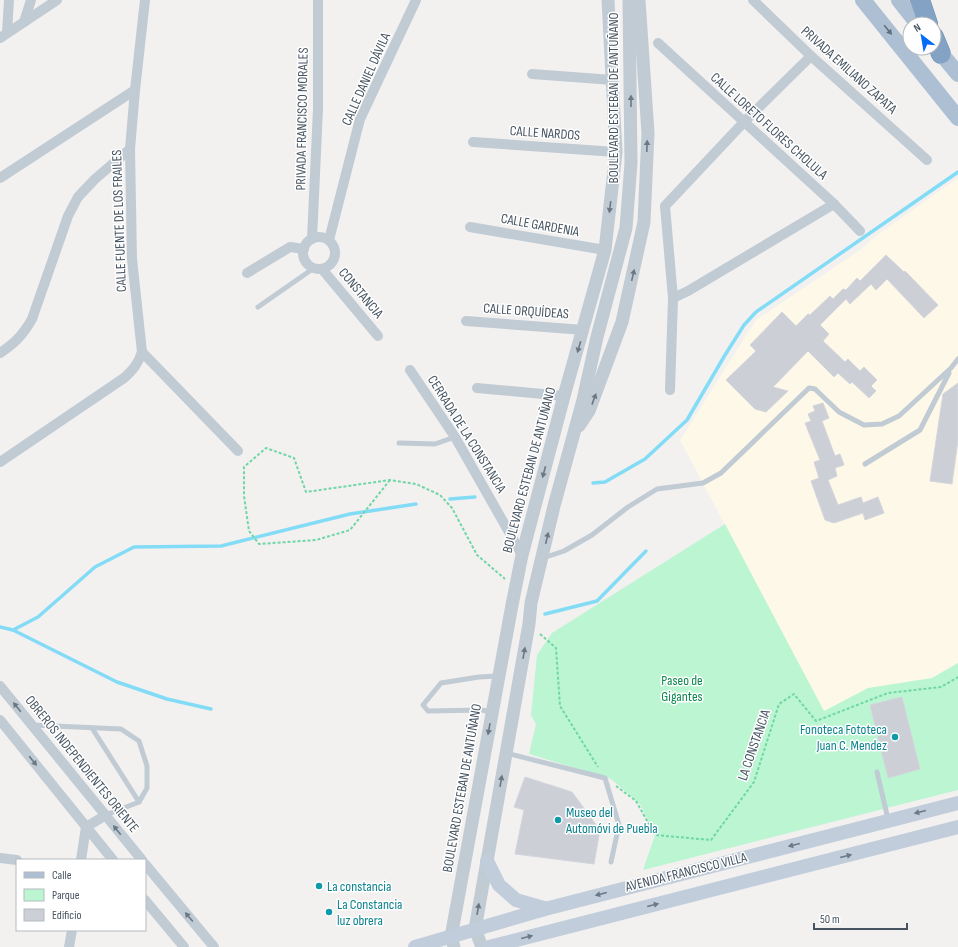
<svg xmlns="http://www.w3.org/2000/svg" width="958" height="947" font-family="'Sofia Sans Condensed',sans-serif">
	<style>
		.commercial { fill: #fef8e9 }
		.green { fill: #bbf5d2 }
		.lines { fill: none; stroke-linecap: round; stroke-linejoin: round }
		.stream { stroke: #83dcf6; stroke-width: 3.5 }
		.building { fill: #cccfd6; stroke: #d4d6dd }
		.motorway-casing { stroke: #6e8db0; stroke-width: 20 }
		.path { stroke: #6fd7a5; stroke-width: 2; stroke-dasharray: 3 2; stroke-linecap: butt }
		.service { stroke: #c0cbd4; stroke-width: 5 }
		.minor { stroke: #c0cbd4; stroke-width: 10 }
		.tertiary { stroke: #c0cbd4; stroke-width: 13 }
		.secondary { stroke: #c1cddb; stroke-width: 14 }
		.primary { stroke: #adbfd2; stroke-width: 16 }
		.motorway { stroke: #83a2c4; stroke-width: 19 }
		.oneway { fill: #606f7d }
		.oneway2 { fill: #6b7884 }
		.oneway3 { fill: #6b7886 }
		.culture-dot { fill: #0f9aa8; stroke: #fff; stroke-width: 1.5 }
		.labels { text-anchor: middle; dominant-baseline: central; stroke-width: 3; stroke-linejoin: round; paint-order: stroke }
		.street-label { font-size: 14px; fill: #465461; stroke: #fff }
		.park-label { font-size: 14px; fill: #0d864b; stroke: #fff }
		.culture-label { font-size: 14px; fill: #0d838f; stroke: #fff; text-anchor: start }
	</style>
	<rect width="100%" height="100%" fill="#f3f0f0"/>
	<path class="commercial" d="M958,178V663L932,678L824,712L680,440L756,320L860,250L877,235Z"/>
	<path class="green" d="M725,524L824,711L868,688L932,678L958,663V790L643,870L655,835L640,804L611,779L529,754L536,724L531,715L537,655L552,633Z"/>
	<g class="lines">
		<g class="stream">
			<path d="M593,483L605,482L645,459L687,420L725,355L744,325L756,312L958,172"/>
			<path d="M450,499L475,497"/>
			<path d="M545,614L597,601L646,551"/>
			<path d="M0,627L13,630L38,617L95,567L134,547L221,546L350,514L416,504"/>
			<path d="M13,630L117,682L167,699L211,709"/>
		</g>
	</g>
	<g class="building">
		<path d="M886,255L904,272L905,271L938,305L924,318L887,279L876,290L871,284L850,304L846,299L820,325L829,334L823,341L845,362L848,359L860,371L864,367L877,380L871,386L876,391L869,398L852,382L850,384L838,373L834,377L808,351L773,387L788,391L766,412L755,409L726,380L756,351L750,345L782,312L796,326L808,314L810,315L830,296L833,299L843,289L846,290L857,278L860,281Z"/>
		<path d="M958,383V440L952,484L930,481L943,394Z"/>
		<path d="M823,403L829,418L822,421L835,456L840,454L844,465L835,468L837,476L828,480L838,505L861,497L863,503L878,497L884,513L865,520L863,513L834,523L825,520L811,481L819,478L814,462L820,460L805,423L811,421L808,414L815,411L813,406Z"/>
		<path d="M902,697L920,769L888,778L870,705Z"/>
		<path d="M525,777L572,792L600,830L594,864L515,854L524,810L514,807Z"/>
	</g>
	<g class="lines">
		<g class="motorway-casing">
			<g id="motorway">
				<path d="M920,0L928,24"/>
				<path d="M934,37L941,54"/>
			</g>
		</g>
		<g class="path">
			<path d="M390,480L350,530L316,540L259,544L249,531L244,496V467L266,448L294,458L306,492L390,480L416,484L440,495L452,508L477,555L505,579"/>
			<path d="M540,634L556,648L560,706L598,767"/>
			<path d="M616,786L636,801L655,835L711,840L754,782L779,704L794,694L816,721L888,693L941,687L958,677"/>
		</g>
		<g class="service">
			<path d="M258,307L314,268"/>
			<path d="M399,443L435,444L455,437"/>
			<path d="M865,464L920,430L949,373"/>
			<path d="M543,558L564,551L592,535L628,507L657,489L703,483L721,473L809,388L815,389L839,412L864,425L882,424L899,416L951,368L958,359"/>
			<path d="M491,712L482,710L428,711L423,705L441,683L479,677L498,676"/>
			<path d="M32,725L121,729L139,741L147,766V788L139,802L106,815"/>
			<path d="M92,728L139,802"/>
			<path d="M506,753L605,778L619,825L611,862"/>
			<path d="M877,772L888,819"/>
		</g>
		<g class="minor">
			<path d="M145,0L135,90L130,149L132,259L142,352L238,451"/>
			<path d="M753,0L811,56L927,160"/>
			<path d="M24,22L31,0"/>
			<path d="M7,33L9,0"/>
			<path d="M0,38L57,0"/>
			<path d="M658,43L834,204L860,231"/>
			<path d="M811,56L744,122L665,206L673,298L688,291L834,204"/>
			<path d="M532,74L613,80"/>
			<path d="M473,142L616,152"/>
			<path d="M0,178L135,90"/>
			<path d="M470,227L605,250"/>
			<circle cx="319" cy="253" r="16"/>
			<path d="M312,239L318,109V0"/>
			<path d="M329,240L360,119L416,0"/>
			<path d="M322,269L378,336"/>
			<path d="M247,273L290,247L304,249"/>
			<path d="M466,321L584,330"/>
			<path d="M0,353C15,343 23,335 32,319L68,216L78,197L95,179L130,149"/>
			<path d="M410,370L455,437L522,555"/>
			<path d="M477,388L564,396"/>
			<path d="M670,390L673,298"/>
			<path d="M0,462L124,378C133,370 138,364 142,352"/>
			<path d="M0,686L142,860"/>
			<path d="M0,720L113,860"/>
			<path d="M0,858L17,860"/>
			<path d="M81,860L86,827L106,815"/>
			<path d="M145,864L214,947"/>
			<path d="M145,900L184,947"/>
			<path d="M69,947L72,930"/>
		</g>
		<g class="tertiary">
			<path d="M579,426L589,411L622,322L644,222L648,133L639,0"/>
			<path d="M454,947L451,937L512,605L522,555L564,396L605,250L616,152L608,0"/>
			<path d="M482,947L475,929L529,624L531,603L554,506L583,400L597,337L626,228L631,163L629,0"/>
		</g>
		<g class="secondary">
			<path d="M487,861L499,885L516,900L544,908"/>
			<path d="M415,947L545,909L958,803"/>
			<path d="M489,947L958,827"/>
		</g>
		<g class="primary">
			<path d="M863,0L958,118"/>
			<path d="M899,0L918,24"/>
			<path d="M934,45L958,74"/>
		</g>
		<use href="#motorway" class="motorway"/>
	</g>
	<defs><path id="oneway-solid" d="M-6-.8H1V-3.2L6.5 0L1 3.2V.8H-6Z"/></defs>
	<use class="oneway" href="#oneway-solid" transform="translate(888 30) rotate(51)"/>
	<g class="oneway2">
		<use href="#oneway-solid" transform="translate(631 101) rotate(-90)"/>
		<use href="#oneway-solid" transform="translate(647 146) rotate(-88)"/>
		<use href="#oneway-solid" transform="translate(610 207) rotate(97)"/>
		<use href="#oneway-solid" transform="translate(633 275) rotate(-77)"/>
		<use href="#oneway-solid" transform="translate(579 347) rotate(106)"/>
		<use href="#oneway-solid" transform="translate(594 399) rotate(-70)"/>
		<use href="#oneway-solid" transform="translate(544 472) rotate(105)"/>
		<use href="#oneway-solid" transform="translate(547 538) rotate(-77)"/>
		<use href="#oneway-solid" transform="translate(524 653) rotate(-80)"/>
		<use href="#oneway-solid" transform="translate(17 707) rotate(-129)"/>
		<use href="#oneway-solid" transform="translate(489 729) rotate(100)"/>
		<use href="#oneway-solid" transform="translate(33 761) rotate(51)"/>
		<use href="#oneway-solid" transform="translate(501 781) rotate(-80)"/>
		<use href="#oneway-solid" transform="translate(117 830) rotate(-129)"/>
		<use href="#oneway-solid" transform="translate(478 909) rotate(-80)"/>
		<use href="#oneway-solid" transform="translate(189 917) rotate(-130)"/>
	</g>
	<g class="oneway3">
		<use href="#oneway-solid" transform="translate(920 812) rotate(166)"/>
		<use href="#oneway-solid" transform="translate(794 845) rotate(166)"/>
		<use href="#oneway-solid" transform="translate(846 856) rotate(-14)"/>
		<use href="#oneway-solid" transform="translate(601 894) rotate(166)"/>
		<use href="#oneway-solid" transform="translate(653 905) rotate(-14)"/>
		<use href="#oneway-solid" transform="translate(527 937) rotate(-14)"/>
	</g>
	<g class="culture-dot">
		<circle cx="895" cy="737" r="4"/>
		<circle cx="558" cy="820" r="4"/>
		<circle cx="319" cy="886" r="4"/>
		<circle cx="329" cy="912" r="4"/>
	</g>
	<g class="labels">
		<g class="street-label">
			<text transform="translate(849 70) rotate(42)">PRIVADA EMILIANO ZAPATA</text>
			<text transform="translate(366 79) rotate(-66)">CALLE DANIEL DÁVILA</text>
			<text transform="translate(613 98) rotate(-90)">BOULEVARD ESTEBAN DE ANTUÑANO</text>
			<text transform="translate(302 119) rotate(-89)">PRIVADA FRANCISCO MORALES</text>
			<text transform="translate(769 126) rotate(42)">CALLE LORETO FLORES CHOLULA</text>
			<text transform="translate(545 133) rotate(4)">CALLE NARDOS</text>
			<text transform="translate(119 221) rotate(-92)">CALLE FUENTE DE LOS FRAILES</text>
			<text transform="translate(540 225) rotate(10)">CALLE GARDENIA</text>
			<text transform="translate(361 293) rotate(50)">CONSTANCIA</text>
			<text transform="translate(526 311) rotate(4)">CALLE ORQUÍDEAS</text>
			<text transform="translate(467 434) rotate(58)">CERRADA DE LA CONSTANCIA</text>
			<text transform="translate(529 470) rotate(-75)">BOULEVARD ESTEBAN DE ANTUÑANO</text>
			<text transform="translate(754 745) rotate(-71)">LA CONSTANCIA</text>
			<text transform="translate(82 764) rotate(51)">OBREROS INDEPENDIENTES ORIENTE</text>
			<text transform="translate(462 788) rotate(-80)">BOULEVARD ESTEBAN DE ANTUÑANO</text>
			<text transform="translate(686 872) rotate(-14)">AVENIDA FRANCISCO VILLA</text>
		</g>
		<g class="park-label">
			<text x="682" y="680">Paseo de<tspan x="682" dy="16">Gigantes</tspan></text>
		</g>
		<g class="culture-label">
			<text x="887" y="729" text-anchor="end">Fonoteca Fototeca<tspan x="887" dy="16">Juan C. Mendez</tspan></text>
			<text x="566" y="812">Museo del<tspan x="566" dy="16">Automóvi de Puebla</tspan></text>
			<text x="327" y="886">La constancia</text>
			<text x="337" y="904">La Constancia<tspan x="337" dy="16">luz obrera</tspan></text>
		</g>
	</g>
	<rect x="16" y="859" width="130" height="72" fill="#ffffff" stroke="#b5bbc0"/>
	<rect x="24" y="872" width="20" height="6" fill="#adbfd2" stroke="#b5bbc0"/>
	<text x="52" y="879" font-size="12" fill="#465461">Calle</text>
	<rect x="24" y="889" width="20" height="12" fill="#bbf5d2" stroke="#b5bbc0"/>
	<text x="52" y="899" font-size="12" fill="#465461">Parque</text>
	<rect x="24" y="909" width="20" height="12" fill="#cccfd6" stroke="#b5bbc0"/>
	<text x="52" y="919" font-size="12" fill="#465461">Edificio</text>
	<g transform="translate(922 36) rotate(329)"><circle r="19" fill="#ffffff" stroke="#b5bbc0"/>
	<path d="M0-3L7 15L0 10L-7 15Z" fill="#046bf9"/>
	<text y="-6" font-size="11" font-weight="bold" text-anchor="middle" fill="#465461">N</text>
	</g>
	<path d="M814 923v6h93v-6" fill="none" stroke="#465461" stroke-width="2"/>
	<text x="820" y="923" font-size="12" fill="#465461" stroke="#ffffff" stroke-width="3" paint-order="stroke">50 m</text>
</svg>
